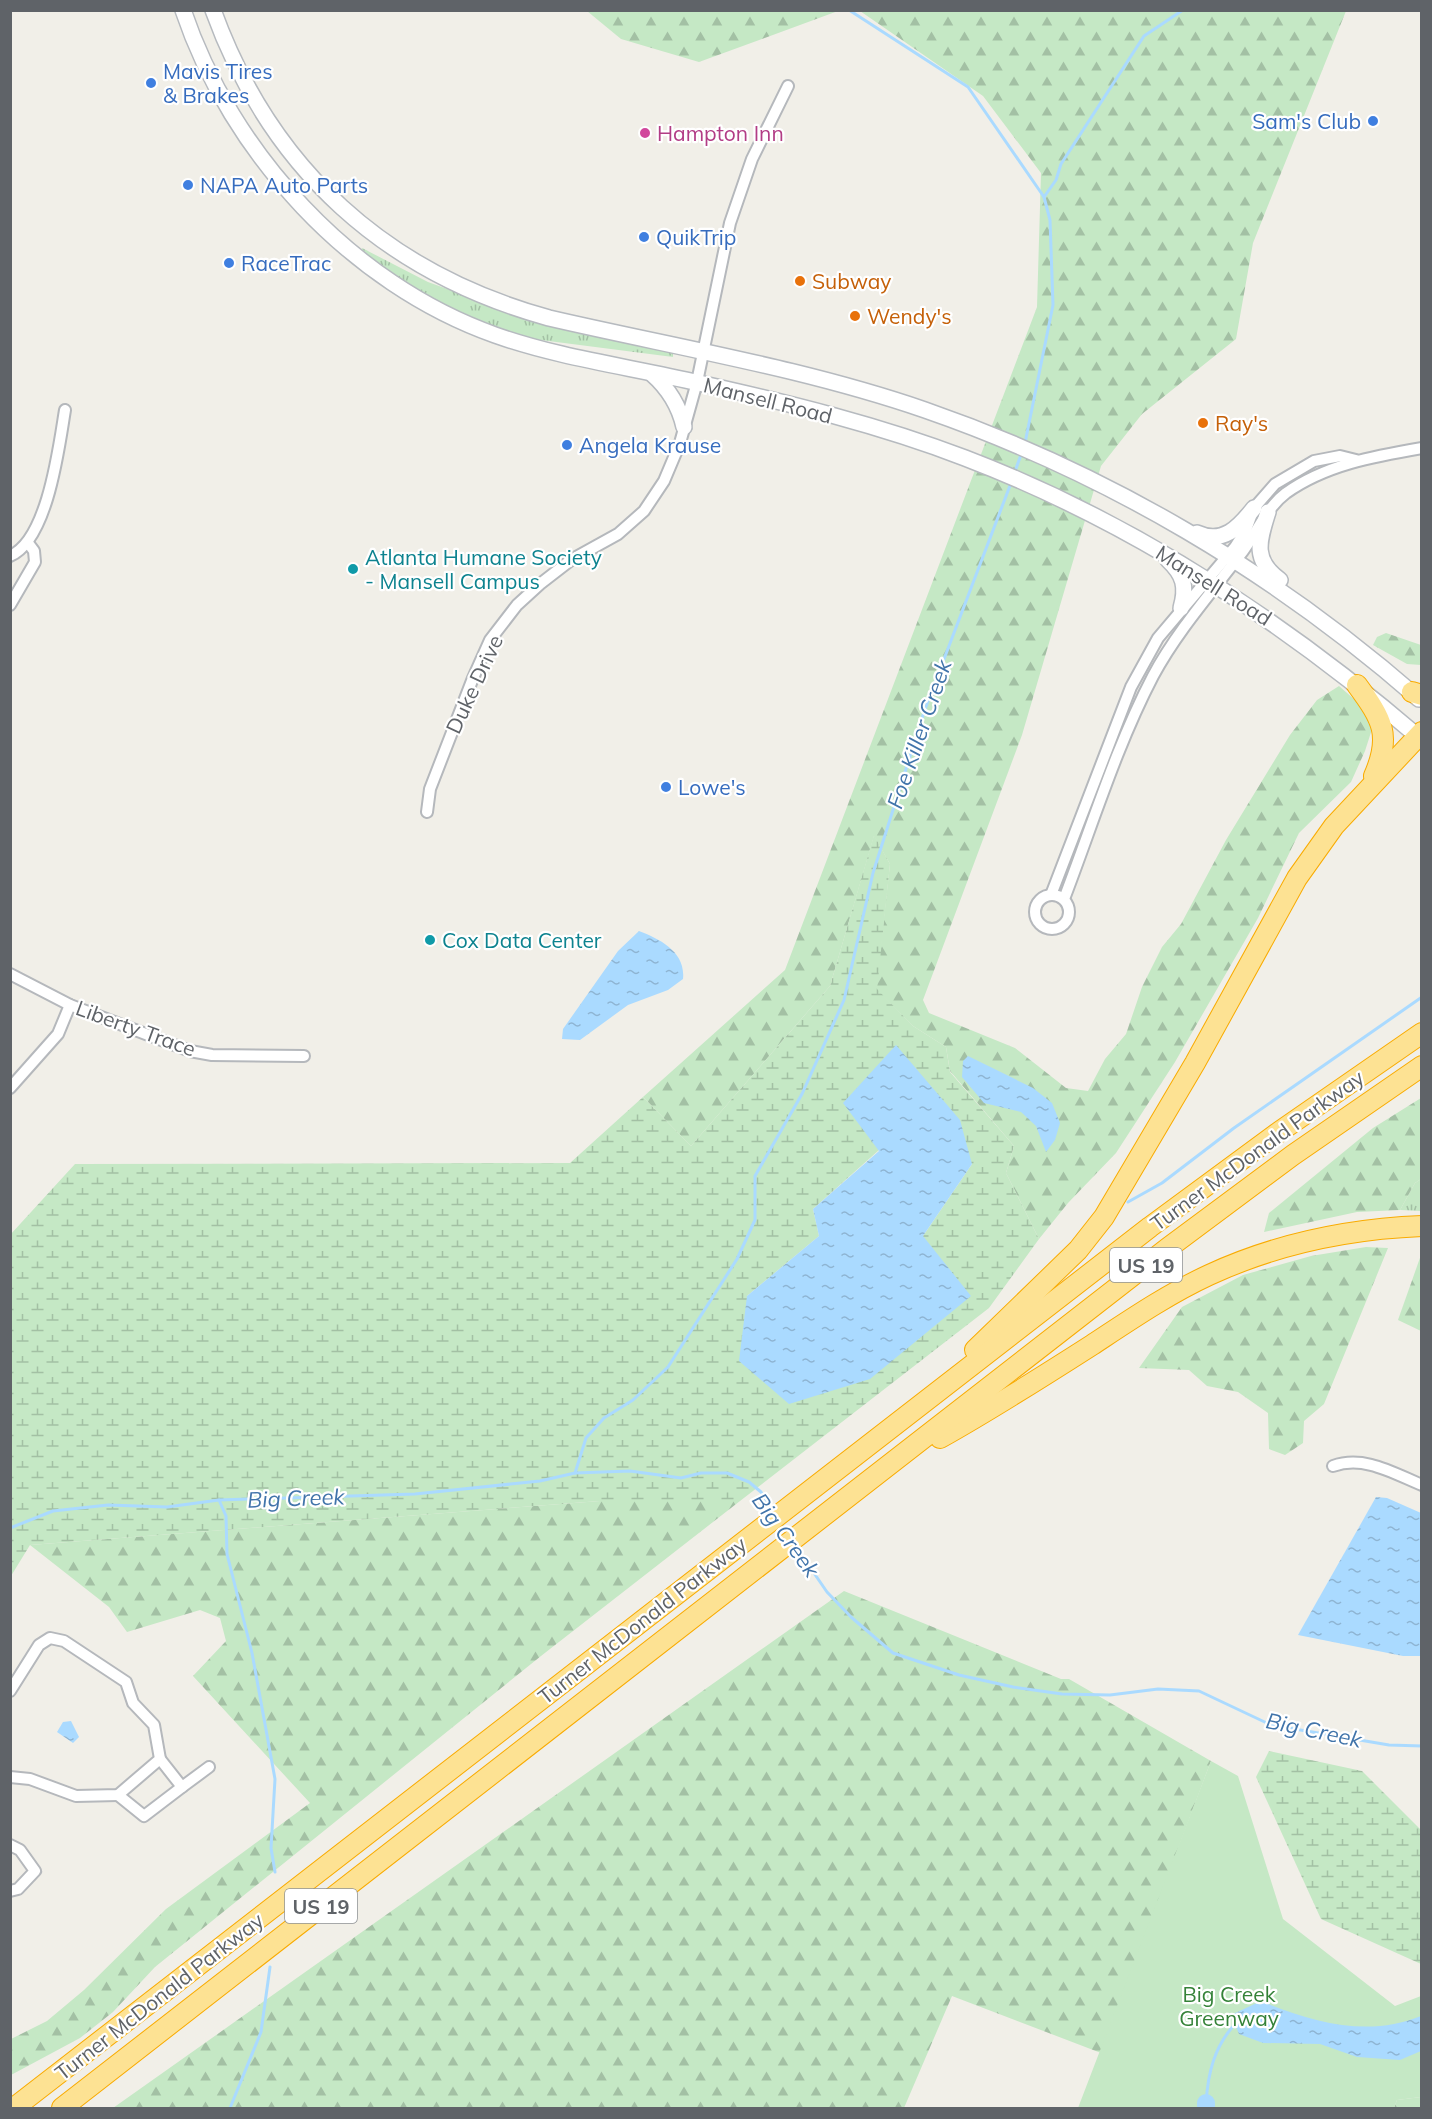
<svg xmlns="http://www.w3.org/2000/svg" width="1432" height="2119" font-family="Mulish,sans-serif">
	<style>
		.grass { fill: url(#grass-tufts) }
		.forest { fill: url(#forest-firs) }
		.wetland { fill: url(#wetland-marsh); fill-rule: evenodd }
		.park { fill: #c5e8c5 }
		.water { fill: url(#water-ripples) }
		.lines { fill: none; stroke-linecap: round; stroke-linejoin: round }
		.stream { stroke: #aadaff; stroke-width: 3 }
		.river { stroke: #aadaff; stroke-width: 18 }
		.minor-casing { stroke: #b5b8bc; stroke-width: 14 }
		.secondary-casing { stroke: #b6babf; stroke-width: 18 }
		.motorway-casing { stroke: #f9ab00; stroke-width: 22 }
		.minor { stroke: #fff; stroke-width: 10 }
		.secondary { stroke: #fff; stroke-width: 15 }
		.motorway { stroke: #fde293; stroke-width: 20 }
		.shop-dot { fill: #3f7fe0; stroke: #fff; stroke-width: 2 }
		.hotel-dot { fill: #d1479c; stroke: #fff; stroke-width: 2 }
		.food-dot { fill: #e8710a; stroke: #fff; stroke-width: 2 }
		.culture-dot { fill: #0f9aa8; stroke: #fff; stroke-width: 2 }
		.labels { text-anchor: middle; dominant-baseline: central; stroke-width: 4.5; stroke-linejoin: round; paint-order: stroke }
		.shield { fill: #fff; stroke: #8f9295; stroke-width: 1.5 }
		.shield-label { font-size: 20px; font-weight: bold; fill: #5f6368 }
		.shop-label { font-size: 21px; fill: #366cbe; stroke: #fff; text-anchor: start }
		.hotel-label { font-size: 21px; fill: #b23c85; stroke: #fff; text-anchor: start }
		.food-label { font-size: 21px; fill: #c56008; stroke: #fff; text-anchor: start }
		.street-label { font-size: 21px; fill: #5f6368; stroke: #fff }
		.culture-label { font-size: 21px; fill: #0d838f; stroke: #fff; text-anchor: start }
		.park-label { font-size: 21px; fill: #348238; stroke: #fff }
		.water-label { font-size: 22px; font-style: italic; fill: #4174aa; stroke: #fff }
	</style>
	<defs>
		<pattern id="grass-tufts" width="24" height="20" patternUnits="userSpaceOnUse" patternTransform="scale(1.5)"><rect width="24" height="20" fill="#c5e8c5"/><path d="M3 7l-1-3M5 7V3M7 7l1-3M15 17l-1-3M17 17v-4M19 17l1-3" fill="none" stroke="#a3c0a4"/></pattern>
		<pattern id="forest-firs" width="22" height="20" patternUnits="userSpaceOnUse" patternTransform="scale(1.5)"><rect width="22" height="20" fill="#c5e8c5"/><path d="M5 1l3.5 6h-7zM16 11l3.5 6h-7z" fill="#a3c0a4"/></pattern>
		<pattern id="wetland-marsh" width="20" height="14" patternUnits="userSpaceOnUse" patternTransform="scale(1.5)"><rect width="20" height="14" fill="#c5e8c5"/><path d="M1 5h8M5 5V1M11 12h8M15 12V8" fill="none" stroke="#a3c0a4"/></pattern>
		<pattern id="water-ripples" width="26" height="14" patternUnits="userSpaceOnUse" patternTransform="scale(1.5)"><rect width="26" height="14" fill="#aadaff"/><path d="M2 4q2-2 4 0t4 0M15 11q2-2 4 0t4 0" fill="none" stroke="#8eb4d2"/></pattern>
	</defs>
	<rect width="100%" height="100%" fill="#f1efe8"/>
	<g class="grass">
		<path d="M362,248L428,282L475,299L673,352V357L533,339C469,322 414,290 361,251Z"/>
		<path d="M1421,1179V1211L1400,1210L1415,1183Z"/>
	</g>
	<g class="forest">
		<path d="M587,11H838L699,62L621,39Z"/>
		<path d="M860,11H1346L1253,243L1236,339L1142,414L1101,466L1022,735L923,1000L929,1013L1015,1048L1066,1088L1088,1091L1105,1059L1126,1034L1142,987L1162,947L1181,924L1226,840L1290,735L1317,700L1339,686L1370,713L1373,726L1365,751L1351,782L1299,833L1258,918L1175,1062L1116,1153L1068,1203L1039,1239L1006,1173L1014,1146L950,1071L946,1047L913,1026L876,989L890,864L874,836L830,986L691,1146L643,1097L785,970L1037,307L1041,173L983,96Z"/>
		<path d="M1386,633L1421,645V665L1407,664L1373,645L1377,637Z"/>
		<path d="M1421,1098V1179L1415,1183L1400,1210L1357,1212L1264,1232L1269,1213L1373,1128Z"/>
		<path d="M1366,1247L1388,1248L1324,1404L1304,1421L1303,1443L1285,1455L1269,1449L1268,1413L1238,1392L1207,1386L1189,1370L1139,1368L1182,1307L1243,1275L1311,1256Z"/>
		<path d="M1421,1255L1422,1331H1421L1398,1320Z"/>
		<path d="M600,1501H740L541,1656L155,1967L113,2012L80,2038L11,2075V2039L47,2021L84,1990L166,1909L310,1803L193,1676L226,1641L220,1618L200,1610L127,1632L109,1607L30,1545Z"/>
		<path d="M844,1591L1061,1679H1069L1211,1761L1101,2053L952,1996L904,2108H113Z"/>
		<path d="M1421,2097V2108H1394L1397,2100Z"/>
	</g>
	<g class="wetland">
		<path d="M874,835L890,864L877,989L913,1026L946,1047L950,1072L1014,1146L1006,1173L1039,1239L989,1308L740,1501H600L30,1545L11,1576L10,1235L75,1164L570,1163L643,1097L691,1146L830,986ZM879,1150L972,1164L923,1236L747,1296L819,1236L813,1209Z"/>
		<path d="M1269,1751L1362,1771L1421,1830V1964L1321,1919L1256,1777Z"/>
	</g>
	<path class="park" d="M1211,1761L1238,1776L1283,1919L1395,2006L1421,1996V2097L1397,2100L1394,2108H1078Z"/>
	<g class="water">
		<path d="M639,931C660,939 686,952 683,979L668,990L628,1005L580,1040L562,1039L563,1029L618,951Z"/>
		<path d="M896,1045L960,1120L972,1164L923,1236L971,1296L870,1379L789,1404L739,1361L747,1296L819,1236L813,1209L879,1151L843,1103Z"/>
		<path d="M968,1056L1033,1088L1052,1103L1060,1123L1055,1140L1046,1152L1036,1126L1021,1112L984,1103L962,1077L963,1061Z"/>
		<path d="M1376,1497L1387,1498L1421,1513V1656H1403L1298,1635Z"/>
		<path d="M71,1721L79,1737L73,1743L57,1732L63,1722Z"/>
		<path d="M1261,2001C1312,2022 1368,2038 1421,2016V2051L1400,2060L1357,2057L1320,2044L1263,2043L1239,2034L1231,2015Z"/>
	</g>
	<g class="lines">
		<g class="stream">
			<path d="M849,10L968,87L1044,197L1050,220L1053,305L1025,443"/>
			<path d="M1044,197L1056,180L1061,164L1144,36L1183,10"/>
			<path d="M1014,474L1022,452"/>
			<path d="M1128,1202L1162,1183L1234,1128L1422,997"/>
			<path d="M575,1473L586,1438L604,1418L633,1400L668,1367L737,1259L755,1220V1176L802,1094L844,1000L873,873L925,709L1011,483"/>
			<path d="M219,1500L226,1516L227,1554L252,1653L275,1779L271,1848L275,1872"/>
			<path d="M780,1522L788,1534"/>
			<path d="M10,1528L53,1511L108,1505L167,1507L219,1500L415,1494L540,1481L575,1473L630,1471L681,1478L701,1473H727L749,1482L761,1492L773,1511"/>
			<path d="M796,1547L827,1592L851,1617L893,1653L959,1675L1013,1687L1062,1694L1110,1695L1158,1689L1199,1691L1271,1725L1389,1745L1422,1746"/>
			<path d="M1206,2103C1208,2073 1214,2047 1235,2024"/>
			<path d="M230,2108L261,2032L270,1967"/>
		</g>
		<path class="river" d="M1206,2103V2106"/>
		<g class="minor-casing">
			<g id="minor">
				<path d="M10,556C48,540 59,446 65,410"/>
				<path d="M10,605L35,562L34,551L28,543"/>
				<path d="M427,812L430,789L473,678L490,640L517,605L540,584L571,560L618,534L644,511L664,481L680,443L697,382L730,223L752,159L788,86"/>
				<circle cx="1052" cy="912" r="17"/>
				<path d="M1051,895L1131,687L1158,638L1235,547L1246,530L1254,508L1275,484L1314,461L1340,456L1356,460"/>
				<path d="M1064,899C1092,826 1116,747 1153,676C1176,633 1210,594 1240,555C1256,535 1265,509 1286,493C1325,465 1375,456 1422,448"/>
				<path d="M10,974L70,1005L190,1051L212,1055L304,1056"/>
				<path d="M10,1088L58,1034L70,1005"/>
				<path d="M1333,1466C1364,1455 1393,1473 1422,1485"/>
				<path d="M10,1691L39,1645L50,1638L64,1641L126,1682L133,1703L154,1725L160,1759L118,1795L76,1796L30,1779L10,1777"/>
				<path d="M160,1759L182,1787L209,1767"/>
				<path d="M118,1795L144,1816L182,1787"/>
				<path d="M10,1845L20,1850L35,1871L18,1889L10,1891"/>
			</g>
		</g>
		<g class="secondary-casing">
			<g id="secondary">
				<path d="M183,10C231,153 351,284 495,335C560,358 631,367 699,383C789,403 879,425 965,458C1135,523 1285,622 1422,740"/>
				<path d="M213,10C271,170 386,273 549,318C674,347 803,368 925,410C1107,473 1275,573 1419,699"/>
				<path d="M652,374C669,389 679,405 684,427"/>
				<path d="M1268,512C1259,541 1252,560 1280,580"/>
				<path d="M1197,533C1223,545 1239,527 1254,508"/>
				<path d="M1168,560C1184,575 1187,587 1181,608"/>
			</g>
		</g>
		<g class="motorway-casing">
			<g id="motorway">
				<path d="M1357,685C1382,719 1392,735 1374,776"/>
				<path d="M1412,692L1422,695"/>
				<path d="M975,1350L1078,1250L1104,1217L1195,1063L1297,878L1334,826L1422,732"/>
				<path d="M940,1438C992,1409 1042,1377 1092,1345C1130,1320 1168,1294 1209,1275C1276,1244 1348,1229 1422,1226"/>
				<path d="M14,2108L1150,1227L1279,1132L1422,1033"/>
				<path d="M62,2108L1168,1248L1293,1155L1422,1066"/>
			</g>
		</g>
		<use href="#minor" class="minor"/>
		<use href="#secondary" class="secondary"/>
		<use href="#motorway" class="motorway"/>
	</g>
	<g class="shop-dot">
		<circle cx="151" cy="83" r="6"/>
		<circle cx="1373" cy="121" r="6"/>
		<circle cx="188" cy="185" r="6"/>
		<circle cx="644" cy="237" r="6"/>
		<circle cx="229" cy="263" r="6"/>
		<circle cx="567" cy="445" r="6"/>
		<circle cx="666" cy="787" r="6"/>
	</g>
	<circle class="hotel-dot" cx="645" cy="133" r="6"/>
	<g class="food-dot">
		<circle cx="800" cy="281" r="6"/>
		<circle cx="855" cy="316" r="6"/>
		<circle cx="1203" cy="423" r="6"/>
	</g>
	<g class="culture-dot">
		<circle cx="353" cy="569" r="6"/>
		<circle cx="430" cy="940" r="6"/>
	</g>
	<g class="labels">
		<g class="shield">
			<rect x="1110" y="1248" width="72" height="34" rx="4.5"/>
			<rect x="285" y="1889" width="72" height="34" rx="4.5"/>
		</g>
		<g class="shield-label">
			<text x="1146" y="1265">US 19</text>
			<text x="321" y="1906">US 19</text>
		</g>
		<g class="shop-label">
			<text x="163" y="71">Mavis Tires<tspan x="163" dy="24">&amp; Brakes</tspan></text>
			<text x="1361" y="121" text-anchor="end">Sam's Club</text>
			<text x="200" y="185">NAPA Auto Parts</text>
			<text x="656" y="237">QuikTrip</text>
			<text x="241" y="263">RaceTrac</text>
			<text x="579" y="445">Angela Krause</text>
			<text x="678" y="787">Lowe's</text>
		</g>
		<g class="hotel-label">
			<text x="657" y="133">Hampton Inn</text>
		</g>
		<g class="food-label">
			<text x="812" y="281">Subway</text>
			<text x="867" y="316">Wendy's</text>
			<text x="1215" y="423">Ray's</text>
		</g>
		<g class="street-label">
			<text transform="translate(768 400) rotate(14)">Mansell Road</text>
			<text transform="translate(1214 585) rotate(32)">Mansell Road</text>
			<text transform="translate(474 684) rotate(-65)">Duke Drive</text>
			<text transform="translate(136 1028) rotate(20)">Liberty Trace</text>
			<text transform="translate(1257 1150) rotate(-36)">Turner McDonald Parkway</text>
			<text transform="translate(642 1620) rotate(-38)">Turner McDonald Parkway</text>
			<text transform="translate(159 1996) rotate(-38)">Turner McDonald Parkway</text>
		</g>
		<g class="culture-label">
			<text x="365" y="557">Atlanta Humane Society<tspan x="365" dy="24">- Mansell Campus</tspan></text>
			<text x="442" y="940">Cox Data Center</text>
		</g>
		<g class="park-label">
			<text x="1229" y="1994">Big Creek<tspan x="1229" dy="24">Greenway</tspan></text>
		</g>
		<g class="water-label">
			<text transform="translate(919 734) rotate(-71)">Foe Killer Creek</text>
			<text transform="translate(296 1498) rotate(-2)">Big Creek</text>
			<text transform="translate(786 1535) rotate(54)">Big Creek</text>
			<text transform="translate(1314 1730) rotate(12)">Big Creek</text>
		</g>
	</g>
	<rect width="1432" height="2119" fill="none" stroke="#5f6368" stroke-width="24"/>
</svg>
